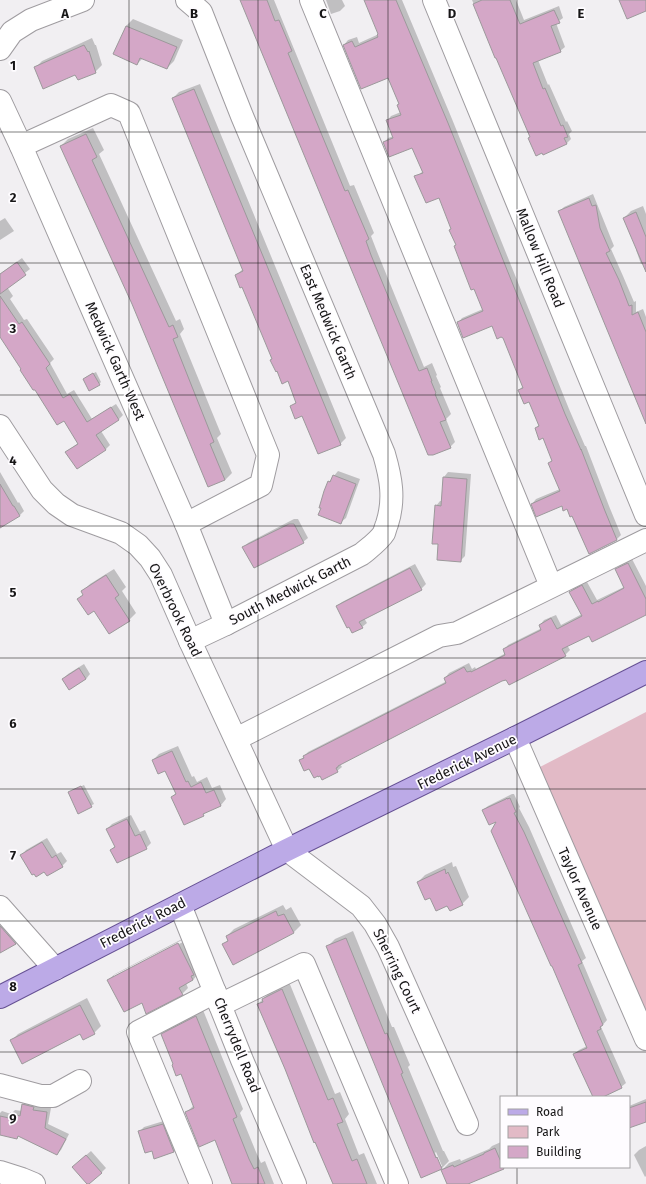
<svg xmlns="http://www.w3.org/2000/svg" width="646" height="1184" font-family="'Fira Sans',sans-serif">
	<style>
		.green { fill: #e2bac6 }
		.shadow { fill: #0003; fill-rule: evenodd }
		.building { fill: #d4a7c7; stroke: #9c999b }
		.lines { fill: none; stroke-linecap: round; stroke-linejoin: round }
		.minor-casing { stroke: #9f9ca0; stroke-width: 24 }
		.major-casing { stroke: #665194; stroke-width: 24 }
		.minor { stroke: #fff; stroke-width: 22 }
		.major { stroke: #bcaae7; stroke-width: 22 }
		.grid { fill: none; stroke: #171617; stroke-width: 1; stroke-opacity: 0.55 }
		.labels { text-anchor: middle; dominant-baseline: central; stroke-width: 3.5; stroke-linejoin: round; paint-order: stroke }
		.street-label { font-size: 14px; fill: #171617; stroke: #fefcff }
		.grid-label { font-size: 13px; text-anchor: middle; font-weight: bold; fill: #171617; stroke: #fefcff; stroke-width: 3.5; stroke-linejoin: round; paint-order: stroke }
	</style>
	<rect width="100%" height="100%" fill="#f1eff2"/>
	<path class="green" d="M646,712V1014L540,767Z"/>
	<g class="shadow">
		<path d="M242,0H274L350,186L354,185L374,233L371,236L376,249L424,367L432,363L437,375L436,376L441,387L440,388L451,414L446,419L455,442L450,447Z"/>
		<path d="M326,0H342L345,6L340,11L331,14Z"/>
		<path d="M365,0H402L452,119L569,409L585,446H586L609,506L621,535L617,539L573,515L567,508L562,505L532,504L536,499L560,489L550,463L553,459L544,437L536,428L539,425L530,400L519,390L523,386L504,338L492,325L458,323L462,318L483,309L457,245L452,228L439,197L416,177L423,171L413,147L384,143L388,138L394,136L387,121L391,116L401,112L400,104L389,77L344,45L348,40L357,37L359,43L379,34Z"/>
		<path d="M472,0H516L524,20L559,6L563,18L556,23L565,47L560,51L538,60L548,85L549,84L566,122L567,121L572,131L569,134L571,139L566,144L531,136Z"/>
		<path d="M133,19L183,40L174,61L167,68L143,58L137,64L126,26Z"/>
		<path d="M92,38L95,45H96L102,65L95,72L76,73L35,68L42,61Z"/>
		<path d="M200,84L346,438L340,444L291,407L297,401L289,380L273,359L243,286L236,275L243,269L173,98L179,92Z"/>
		<path d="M93,128L104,150L99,154L176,321L180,319L184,329L180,334L221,434L217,438L232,473L225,480L208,486L133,303L61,146L68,139Z"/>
		<path d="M593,194L614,246L611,249L623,276L634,302L636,301V312L643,309L646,317V422L560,211L564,207Z"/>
		<path d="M643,206L646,214V262L641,264L636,250L637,248L624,218L631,211Z"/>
		<path d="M5,218L14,231L0,240V221Z"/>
		<path d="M22,258L30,269L7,287L13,296L10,299L24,320L27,319L54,359L50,363L67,394L74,390L92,419L116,404L123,415L118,420L101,431L110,445L106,449L66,452L78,443L64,420L0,335V274Z"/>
		<path d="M96,372L101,382L99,384L86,377Z"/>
		<path d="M338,471L360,479L346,518L341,522L329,482Z"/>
		<path d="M0,472L18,503L19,502L24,511L20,515L0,526Z"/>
		<path d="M448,472L471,474L465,556L460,561L439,543L436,506L440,501H442L444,477Z"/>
		<path d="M294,519H298L308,538L303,542L244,547L248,543Z"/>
		<path d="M632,559L646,586V613L589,635L567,645L570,650L565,655L507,678L340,764L342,767L337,771L320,775L300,761L308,752L447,681L445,678L449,673L469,663L472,669L475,667L476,669L506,653L504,650L508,645L542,628L540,625L544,620L556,615L561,625L582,614L570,592L575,587L587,582L597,600L624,587L616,570L620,565Z"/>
		<path d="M415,564L426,584L421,589L364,618L367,623L362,627L337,606L342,602Z"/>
		<path d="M114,569L126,587L122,591L136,613L129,620L94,610L78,599L84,594L83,591L90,584Z"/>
		<path d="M84,664L90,674L86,679L70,689L63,679L68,674Z"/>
		<path d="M178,746L192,777L194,776L197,782L207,777L212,788L220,785L226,799L221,805L207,811L203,815L172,797L176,793L165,770L153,760L159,754Z"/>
		<path d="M84,785L94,804L78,812L70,792Z"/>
		<path d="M512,794H514L520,807L519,808L529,827L586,958L582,961L607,1020L601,1027L626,1083L621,1087L601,1097H594L574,1054L579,1050L587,1046L498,819L483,810L488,806Z"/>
		<path d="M131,815L140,832L145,830L151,843L146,848L111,850L115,846L107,829L112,824Z"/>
		<path d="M47,838L57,854L61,852L67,861L62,866L44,870L22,855L26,850Z"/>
		<path d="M452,862L453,867L456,866L469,897L462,904H447L418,882L425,875Z"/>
		<path d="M283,905L286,910L291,907L301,925L294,932L233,963L224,944L228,940L227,936L234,929Z"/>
		<path d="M0,911L23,937L16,944L0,951Z"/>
		<path d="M353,931L392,1027H394L410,1065L408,1067L443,1151H444L449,1161L442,1168L422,1177L328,946L335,939ZM436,1152L442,1166H440L435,1153Z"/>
		<path d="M184,938L199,973L193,980L186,983L188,988L182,994L142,1002L108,980L115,974ZM182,940L183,942L114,977V975Z"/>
		<path d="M289,982L335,1094L340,1092L349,1114L345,1119L359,1155L364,1153L377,1184H333L258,1004L270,992Z"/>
		<path d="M87,998L101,1026L94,1033H81L11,1041L18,1034Z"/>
		<path d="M203,1010L243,1109L240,1113L256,1152L261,1163L265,1161L274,1184H234L215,1139L186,1113L194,1105L181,1073L174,1064L162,1034L169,1028Z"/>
		<path d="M646,1099V1120L629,1127V1106Z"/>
		<path d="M28,1100L37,1106L51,1108L48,1124L69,1134L61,1150L57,1154L19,1135L16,1138L0,1134V1113L2,1111L11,1114L15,1110L22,1111L23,1104Z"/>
		<path d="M167,1120L178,1147L174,1152L155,1158L153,1150L139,1132L144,1127Z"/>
		<path d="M501,1142V1167H504L503,1168L465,1184H448L442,1170L449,1163L460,1159L461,1161L489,1149L492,1146Z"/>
		<path d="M646,1146V1176L645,1177L634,1155L639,1150Z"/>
		<path d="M91,1151L106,1168L101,1173L78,1162Z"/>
	</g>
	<g class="building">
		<path d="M240,0H267L275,21L279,20L292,51L288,53L345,191L348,190L369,239L366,241L371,255L419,371L427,368L432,381H431L436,393L435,394L446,420L440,422L451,448L433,455H428Z"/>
		<path d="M364,0H396L448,123L565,414L581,450V449L605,511L617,540L589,554L572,516L570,517L567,509L563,511L562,506L536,517L531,504L560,491L548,463L552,461L543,438L539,440L535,428L539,426L529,402L524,404L518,390L523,388L503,338L501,337L497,339L492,326L463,338L457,322L483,311L474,289L471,290L454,246L456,245L449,230L451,229L439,198L426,203L414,176L423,173L412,148L389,157L383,142L393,138L386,120L401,115L397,105L399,104L388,78L361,89L343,45L352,41L355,47L378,37L377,35L378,34Z"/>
		<path d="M482,0H510L520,24L554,10L560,23L551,26L561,52L533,63L543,89L545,88L561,126L563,125L568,137L564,138L567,144L543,155L542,153L536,156L528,138L530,137L496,58H495L473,4Z"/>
		<path d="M619,0H646V11L627,19Z"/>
		<path d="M126,26L177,47L167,69L140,58L137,65L113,54Z"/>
		<path d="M84,45L88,52L89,51L96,73L78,80L75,75L43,89L34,67Z"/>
		<path d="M194,89L341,445L318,454L302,416L295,419L290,406L296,403L288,381L282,384L277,371L276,372L270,360L272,359L242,287L240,288L235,275L243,271L172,98Z"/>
		<path d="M86,134L97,157L92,160L169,327L173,325L178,337L173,339L214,442L210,444L225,480L208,487L132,304L60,146Z"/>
		<path d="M589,198L592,206L596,205L600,228L610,251L606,253L619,280L629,306L632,305V315L638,312L646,332V424L558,211Z"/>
		<path d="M636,212L646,237V272L623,218Z"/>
		<path d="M17,262L26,275L0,294V274Z"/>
		<path d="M0,296L19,324L22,322L50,364L46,368L63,398L70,394L87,422L111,407L119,420L96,435L106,450L77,469L65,452L78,444L64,421L57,425L35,390H33L20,370L21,369L0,337Z"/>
		<path d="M93,373L100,385L89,391L83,379Z"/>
		<path d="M333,475L356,484L341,524L318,515L321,508H319L324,491L328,481L330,482Z"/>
		<path d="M443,477L467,479L461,562L437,560L438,544H432L435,505L441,506Z"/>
		<path d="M0,484L13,506H14L20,516L0,528Z"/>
		<path d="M289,524H294L304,543L254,568L242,547Z"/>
		<path d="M628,563L646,599V615L592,642L589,636L562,649L566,656L509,685L506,680L502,681L338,766V767L336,768L338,772L322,780L320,776L318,777V776L314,778L309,769L304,771L299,760L304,758L303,756L446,683L444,678L464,667L467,672L471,671V672L505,655L503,649L541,630L539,625L551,618L557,629L582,616L569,592L582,585L592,604L598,601V602L624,588L615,569Z"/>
		<path d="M410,568L422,590L359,622L363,628L352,633L349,627L347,628L336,606Z"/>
		<path d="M106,575L119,595L115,598L130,621L109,634L94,611L88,615L77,599L83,595L81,591Z"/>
		<path d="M79,668L86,679L69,690L62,679Z"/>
		<path d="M172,751L186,782L188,781L191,787L201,782L206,793L214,790L221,806L203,814L204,816L184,825L171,797L176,794L165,771L158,774L152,760Z"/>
		<path d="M81,786L92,807L78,814L68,792Z"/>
		<path d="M507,798V799L510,798L516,812L514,813L524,832L582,963L578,965L603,1025L600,1027L601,1029L597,1031L622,1088L603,1097H593L573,1054L587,1048L552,966H551L491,831L496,822L489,825L482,810L506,799Z"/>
		<path d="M127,819L135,836L140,834L147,849L117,863L110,850L115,847L106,829Z"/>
		<path d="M42,842L52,858L56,855L63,867L47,876L44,872L36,877L34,874L32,875L20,855Z"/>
		<path d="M445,869L446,874L448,872L463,905L450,911L447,906L436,911L430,898L425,900L417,882Z"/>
		<path d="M276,911L278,916L284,914L294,933L233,965L222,944L228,941L226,936Z"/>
		<path d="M0,926L16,944L0,953Z"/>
		<path d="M346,938L385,1034L387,1033L403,1073L401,1074L436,1158L437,1157L442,1169L421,1178L326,946Z"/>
		<path d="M178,943L194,975L191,976L193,980L179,988L183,995L146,1014L142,1003L124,1012L107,980Z"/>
		<path d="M282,989L328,1100L333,1098L343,1122L337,1124L352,1161L357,1159L367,1184H333L315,1142L314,1143L285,1069L257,1004L263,1002L262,999Z"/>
		<path d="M80,1005L95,1034L83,1040L80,1034L22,1064L10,1040Z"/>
		<path d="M196,1016L237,1117L233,1119L249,1159L254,1169L258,1167L265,1184H232L215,1140L199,1147L185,1112L194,1108L181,1074L176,1076L172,1065L173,1064L161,1034Z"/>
		<path d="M646,1102V1122L629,1128V1108Z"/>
		<path d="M22,1104L34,1107L33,1110L47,1112L45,1128L66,1139L57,1155L18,1136L17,1139L0,1135V1116L9,1118L10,1113L20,1116Z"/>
		<path d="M163,1124L174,1152L154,1159L152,1151L145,1153L138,1131Z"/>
		<path d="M495,1148L501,1162V1167H503L504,1169L468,1184H447L441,1170L453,1165L454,1167L484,1154V1153Z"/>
		<path d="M86,1155L102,1173L89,1184H87L72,1167Z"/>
	</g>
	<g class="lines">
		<g class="minor-casing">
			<g id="minor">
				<path d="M187,0L201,12L242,116L384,454C391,478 395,499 387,524C386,526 385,530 384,533C379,541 369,548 362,554L226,624L190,641"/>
				<path d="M311,0L551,586"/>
				<path d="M434,0L646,515"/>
				<path d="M0,49L12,32L31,20L83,0"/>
				<path d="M0,101L21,146L186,524L226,624"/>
				<path d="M21,146L111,105L129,113L268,455L261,485L186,524"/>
				<path d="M0,426L42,490L56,504L72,515L121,533L138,545L150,558L161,575L190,641L287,850L361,906L375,924L388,947L467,1124"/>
				<path d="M515,738L646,1039"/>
				<path d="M236,739L439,636L457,633L646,540"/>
				<path d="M180,905L242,1060L295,1184"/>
				<path d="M0,907L55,969"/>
				<path d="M220,1005L304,964L397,1184"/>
				<path d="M0,1085L41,1096H53L80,1081"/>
				<path d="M0,1172L22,1179L34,1184"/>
				<path d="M201,1184L138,1032L215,992"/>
			</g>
		</g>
		<g class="major-casing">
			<path id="major" d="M0,997L287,850L515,738L646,672"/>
		</g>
		<use href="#minor" class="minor"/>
		<use href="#major" class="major"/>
	</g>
	<path class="grid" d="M129,0V1184M258,0V1184M388,0V1184M517,0V1097M0,132H646M0,263H646M0,395H646M0,526H646M0,658H646M0,789H646M0,921H646M0,1052H646M517,1167V1184"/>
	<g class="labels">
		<g class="street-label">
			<text transform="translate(540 258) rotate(68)">Mallow Hill Road</text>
			<text transform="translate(328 322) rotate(67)">East Medwick Garth</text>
			<text transform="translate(115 361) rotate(66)">Medwick Garth West</text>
			<text transform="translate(290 591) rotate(-27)">South Medwick Garth</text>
			<text transform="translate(175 610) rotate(64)">Overbrook Road</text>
			<text transform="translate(467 762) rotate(-26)">Frederick Avenue</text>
			<text transform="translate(580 889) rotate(66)">Taylor Avenue</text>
			<text transform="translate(143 923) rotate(-27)">Frederick Road</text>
			<text transform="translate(397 971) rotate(64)">Sherring Court</text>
			<text transform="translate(237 1045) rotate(68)">Cherrydell Road</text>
		</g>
	</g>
	<g class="grid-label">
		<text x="65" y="18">A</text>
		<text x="194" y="18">B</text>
		<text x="323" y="18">C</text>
		<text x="452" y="18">D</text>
		<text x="581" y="18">E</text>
		<text x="13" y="70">1</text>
		<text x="13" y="202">2</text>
		<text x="13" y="333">3</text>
		<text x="13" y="465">4</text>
		<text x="13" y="597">5</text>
		<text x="13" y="728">6</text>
		<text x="13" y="860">7</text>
		<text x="13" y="991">8</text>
		<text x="13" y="1123">9</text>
	</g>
	<rect x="500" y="1096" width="130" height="72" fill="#fefcff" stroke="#a2a0a2"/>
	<rect x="508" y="1109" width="20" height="6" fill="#bcaae7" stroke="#a2a0a2"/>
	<text x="536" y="1116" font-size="12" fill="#171617">Road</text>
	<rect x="508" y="1126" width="20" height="12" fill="#e2bac6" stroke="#a2a0a2"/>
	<text x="536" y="1136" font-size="12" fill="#171617">Park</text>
	<rect x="508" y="1146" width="20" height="12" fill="#d4a7c7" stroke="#a2a0a2"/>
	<text x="536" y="1156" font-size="12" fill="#171617">Building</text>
</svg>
